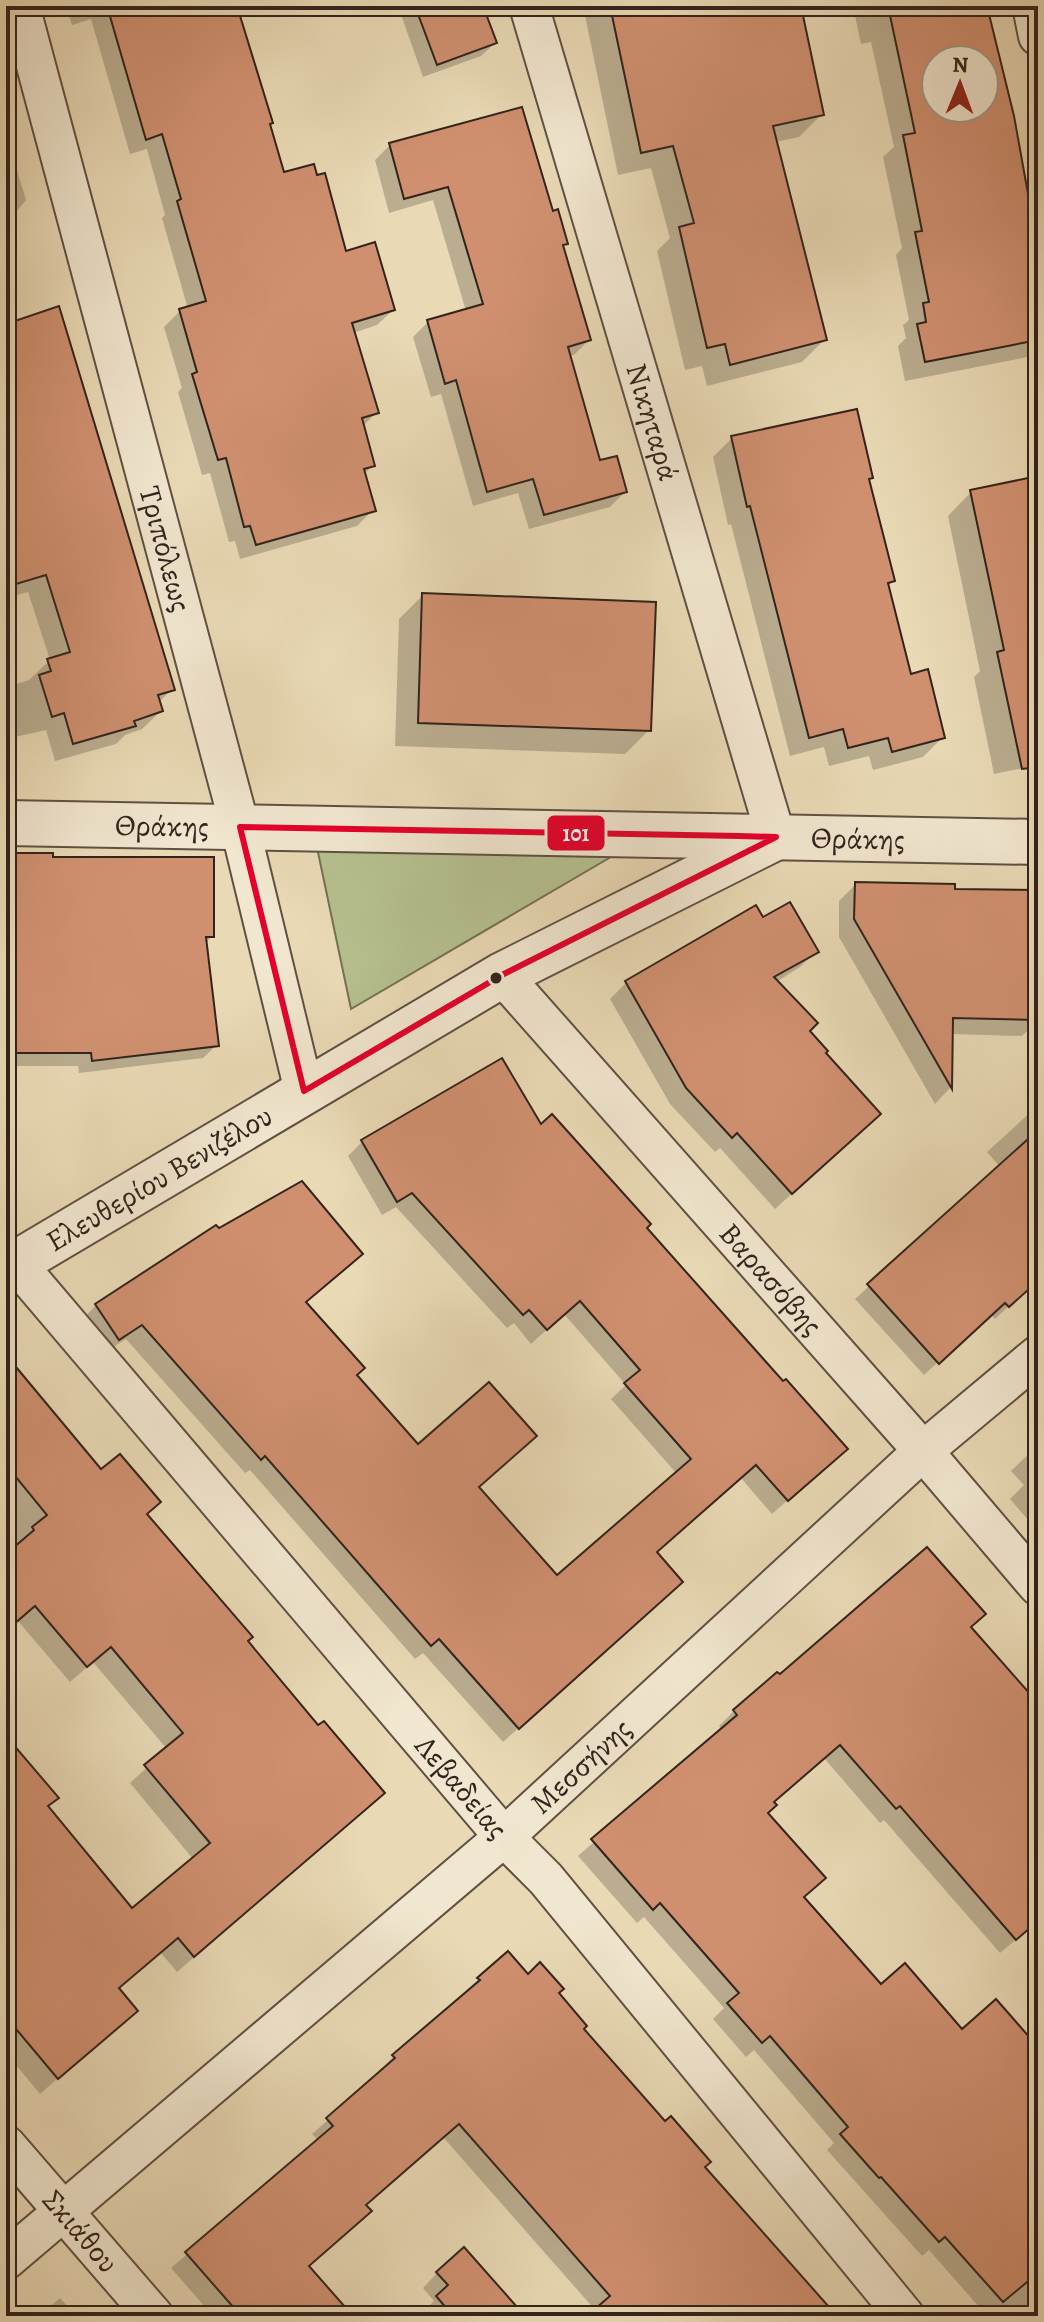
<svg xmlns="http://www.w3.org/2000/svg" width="1044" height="2322" font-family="Alegreya,serif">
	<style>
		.green { fill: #b5bf8e; stroke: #747155; stroke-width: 2 }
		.shadow { fill: #0003; fill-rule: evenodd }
		.building { fill: #d09070; stroke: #32231c; stroke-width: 2; fill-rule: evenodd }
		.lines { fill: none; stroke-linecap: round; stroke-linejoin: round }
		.minor-casing { stroke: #605042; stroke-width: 42 }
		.tertiary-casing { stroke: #605042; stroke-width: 48 }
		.minor { stroke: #f1e6cf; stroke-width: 38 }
		.tertiary { stroke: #f1e6cf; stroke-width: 44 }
		.bus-1-casing { stroke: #f1e6cf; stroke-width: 12 }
		.bus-1 { stroke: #e4002b; stroke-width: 6 }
		.bus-dot { fill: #32231c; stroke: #f1e6cf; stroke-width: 3 }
		.labels { text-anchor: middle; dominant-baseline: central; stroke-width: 8; stroke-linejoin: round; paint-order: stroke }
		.street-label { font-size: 30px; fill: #32231c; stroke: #f1e6cf }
		.line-badge { stroke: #f1e6cf; stroke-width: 3 }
		.badge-label { font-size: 22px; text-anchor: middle; font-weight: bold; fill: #fff }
	</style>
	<rect width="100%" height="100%" fill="#e9d9b5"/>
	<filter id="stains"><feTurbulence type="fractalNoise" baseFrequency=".0025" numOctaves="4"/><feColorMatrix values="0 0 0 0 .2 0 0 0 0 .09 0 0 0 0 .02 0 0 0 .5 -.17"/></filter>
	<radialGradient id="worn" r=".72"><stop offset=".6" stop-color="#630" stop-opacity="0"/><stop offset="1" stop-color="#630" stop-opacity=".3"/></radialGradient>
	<path class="green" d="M315,838L628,847L351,1009Z"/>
	<g class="shadow">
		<path d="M66,6H215L283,174L344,254L393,310L377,325L353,333L377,412L362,427L373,465L363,475L373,510L357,526L240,559L235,541L229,542L210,473L202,475L178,392L182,388L164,327L180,311L188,309L162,218L165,215L147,149L130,154L91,19L72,25Z"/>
		<path d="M398,6H481L495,43L481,56L423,77Z"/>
		<path d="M583,6H799L822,114L799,137L775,142L825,339L802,362L707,386L702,366L685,370L657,251L670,238L651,168L618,175Z"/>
		<path d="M853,6H980L1038,253V352L1033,356L905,381L898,346L906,338L903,325L909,320L896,255L902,248L883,157L894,147L871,42L861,44ZM936,60H984V108H936Z"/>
		<path d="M6,134L26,200L6,224Z"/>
		<path d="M390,145L551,213L566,243L561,248L589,340L574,355L568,356L598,463L625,492L610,507L529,529L518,493L473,506L441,394L431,397L413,337L428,322L466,311L433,200L389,213L375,160Z"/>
		<path d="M6,326L172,689L158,703L161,711L142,729L125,735L116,744L55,761L46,730L6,739V687L29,680L50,660L28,592L6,598Z"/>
		<path d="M732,438L871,478L867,481L893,581L887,587L909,676L942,738L923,757L873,770L869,756L829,766L824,747L790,756L731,524L728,525L713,457Z"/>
		<path d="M1038,478V765L994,774L974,677L980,671L948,516L971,492Z"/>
		<path d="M423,595L649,730L625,754L395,746L399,619Z"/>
		<path d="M6,855L212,936L205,944L217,1045L203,1058L79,1073L78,1066H6Z"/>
		<path d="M856,884L953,891L1038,893V1020L1022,1036L951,1034L950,1088L935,1104L839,937V901Z"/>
		<path d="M756,908L762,920L816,951L800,967L776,982L823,1053L862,1130L775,1209L720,1148L715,1152L670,1104L610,999L626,983Z"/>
		<path d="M1034,1109L1038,1113V1279L995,1319L990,1314L924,1375L855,1299L1000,1167L987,1152Z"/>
		<path d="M540,1127L644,1228L830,1463L772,1514L741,1478L655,1553L666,1596L503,1742L423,1653L415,1659L250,1470L245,1473L126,1339L104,1353L82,1320L96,1305L218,1231L360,1254L304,1303L355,1376L418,1447L477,1488L556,1578L677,1474L611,1399L626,1385L564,1314L531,1344L514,1323L507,1328L396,1207L382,1215L348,1156L362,1142Z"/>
		<path d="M6,1358L101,1472L145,1515L246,1641L366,1809L177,1972L161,1953L117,1989L135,2011L40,2094L6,2053V1760L132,1910L193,1859L130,1783L167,1749L93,1662L70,1682L18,1621L6,1631Z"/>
		<path d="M1038,1445V1524L1034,1527L1010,1499L1024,1485L1011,1471Z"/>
		<path d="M969,1628L1038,1706V1921L1000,1953L884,1820L880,1823L824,1758L773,1803L766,1813L824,1878L803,1898L880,1987L961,2031L1038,2050V2316H987L929,2250L922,2256L827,2150L834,2143L754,2050L746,2057L713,2019L724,2008L644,1917L637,1923L578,1856L722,1730L719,1726L734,1711L779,1677Z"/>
		<path d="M528,1977L556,1993L581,2029L830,2316H590L596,2311L443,2137L364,2206L307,2267L350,2316H213L171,2268L319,2141L312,2134L381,2073L379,2071L394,2056L479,1979Z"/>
		<path d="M437,2273L523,2316H426L423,2312L434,2301L423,2288Z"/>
		<path d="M60,2298L76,2316H39Z"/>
	</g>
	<g class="building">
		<path d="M107,6H237L273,123L270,124L284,172L314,164L317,175L325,173L346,251L375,242L395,310L352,323L379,413L362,418L375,466L364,469L376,511L256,545L250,526L244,527L226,458L218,460L192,374L197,372L179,309L206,301L177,201L181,199L162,134L146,140Z"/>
		<path d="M415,6H483L497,43L437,65Z"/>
		<path d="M610,6H801L824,115L773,126L827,340L730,365L725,344L707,348L679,227L694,223L673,146L641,153Z"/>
		<path d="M888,6H987L1014,116L1038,249V340L925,362L917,324L926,322L923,303L929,302L915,232L922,231L903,135L915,133ZM936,60H984V108H936Z"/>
		<path d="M522,107L553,211L558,209L568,244L563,245L591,340L568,347L600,460L617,456L627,492L544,515L533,479L487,492L456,380L445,384L427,320L483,304L448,187L404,199L389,143Z"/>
		<path d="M59,306L175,690L158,695L163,711L134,721L136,726L73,744L64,713L52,717L39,675L51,671L47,659L70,652L46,575L6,587V324Z"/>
		<path d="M857,409L873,478L869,479L895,581L888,583L911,674L928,669L945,738L892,752L888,738L848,748L843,729L809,738L750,506L747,507L731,436Z"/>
		<path d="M1038,476V767L1022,769L997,652L1004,650L970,490Z"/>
		<path d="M422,593L656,602L651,731L418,723Z"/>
		<path d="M6,853H53V857H214V937H206L219,1046L92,1061L91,1053H6Z"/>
		<path d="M855,882L955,884V889L1038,890V1020L953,1018L952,1089L854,919Z"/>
		<path d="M790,902L819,952L774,977L818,1023L810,1031L828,1051L826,1053L881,1114L792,1194L737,1133L732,1138L686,1088L625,981L756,905L763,917Z"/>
		<path d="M502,1058L541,1124L552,1114L651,1224L647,1228L783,1381L786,1379L848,1449L788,1501L756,1465L657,1552L683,1582L519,1729L439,1639L431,1646L265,1456L261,1460L142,1325L119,1340L95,1304L216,1225L219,1228L302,1181L363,1254L306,1302L365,1368L357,1375L418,1444L489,1382L537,1436L479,1487L557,1575L691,1459L624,1383L640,1370L580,1301L547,1330L529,1310L523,1315L412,1193L397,1202L361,1140Z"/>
		<path d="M1038,1130V1281L1009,1307L1005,1303L939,1364L867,1284Z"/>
		<path d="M6,1355L101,1469L120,1454L161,1502L147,1514L253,1637L248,1641L318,1725L324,1721L385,1793L194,1957L178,1938L119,1988L138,2011L58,2079L6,2017V1736L59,1798L48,1806L132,1908L210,1843L144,1765L183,1733L111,1647L87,1667L35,1606L6,1631V1554L34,1530L32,1527L47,1515L6,1465Z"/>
		<path d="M927,1547L986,1614L971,1627L1038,1703V1921L1016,1940L900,1806L896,1809L840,1745L774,1802L777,1805L768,1813L826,1878L804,1897L881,1984L905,1963L962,2029L996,1999L1038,2047V2273L1003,2302L945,2237L939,2242L881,2177L879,2178L840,2134L848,2127L770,2036L762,2043L727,2003L739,1993L660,1903L653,1910L591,1839L737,1715L733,1710L777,1672L780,1674Z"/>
		<path d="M508,1951L528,1974L540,1962L564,1989L559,1993L587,2026L584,2029L665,2121L671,2116L711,2162L705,2167L837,2316H587L610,2296L459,2124L366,2205L372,2211L309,2266L353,2316H241L185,2252L333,2126L326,2118L395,2058L392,2055L480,1980L477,1978Z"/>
		<path d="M464,2247L525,2316H453L436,2296L448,2285L436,2272Z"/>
	</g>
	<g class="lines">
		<g class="minor-casing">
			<g id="minor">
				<path id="s1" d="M20,6L240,827L304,1091"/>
				<path id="s2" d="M529,6L776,837"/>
				<path d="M1032,6L1038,36"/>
				<path id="s3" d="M502,975L923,1451L1038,1586"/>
				<path id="s4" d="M16,1263L504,1837L546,1879L905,2316"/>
				<path id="s5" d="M6,2145L154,2316"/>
				<path id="s6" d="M6,2260L504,1837L923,1451L1038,1355"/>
			</g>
		</g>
		<g class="tertiary-casing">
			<g id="tertiary">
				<path id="s7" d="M6,823L1038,842"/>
				<path id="s8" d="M6,1269L502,975L771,840"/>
			</g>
		</g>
		<use href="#minor" class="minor"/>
		<use href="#tertiary" class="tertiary"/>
		<g class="bus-1-casing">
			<path id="bus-1" d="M240,827L739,836L776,837L502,975L304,1091Z"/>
		</g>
		<use href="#bus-1" class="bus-1"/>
	</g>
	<circle class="bus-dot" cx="496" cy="978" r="7"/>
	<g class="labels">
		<g class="street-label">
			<text stroke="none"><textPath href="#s2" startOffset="434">Νικηταρά</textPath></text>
			<text stroke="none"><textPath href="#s1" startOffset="562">Τριπόλεως</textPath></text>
			<text stroke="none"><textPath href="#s7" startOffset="156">Θράκης</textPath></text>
			<text stroke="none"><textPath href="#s7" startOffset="852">Θράκης</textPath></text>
			<text stroke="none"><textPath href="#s8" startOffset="178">Ελευθερίου Βενιζέλου</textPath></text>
			<text stroke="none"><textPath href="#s3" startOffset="406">Βαρασόβης</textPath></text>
			<text stroke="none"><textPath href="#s6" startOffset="758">Μεσσήνης</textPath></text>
			<text stroke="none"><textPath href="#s4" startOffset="688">Λεβαδείας</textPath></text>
			<text stroke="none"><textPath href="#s5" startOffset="114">Σκιάθου</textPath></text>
		</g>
	</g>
	<rect class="line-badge" x="546" y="814" width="60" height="38" rx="8" fill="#e4002b"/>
	<g class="badge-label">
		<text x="576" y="841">101</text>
	</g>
	<rect width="1044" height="2322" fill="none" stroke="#e9d9b5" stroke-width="32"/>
	<rect x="8" y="8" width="1028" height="2306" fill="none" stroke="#32231c" stroke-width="4"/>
	<rect x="16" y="16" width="1012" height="2290" fill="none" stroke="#32231c" stroke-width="2"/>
	<g transform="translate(960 84) rotate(1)"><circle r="38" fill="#f1e6cf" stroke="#a59887" stroke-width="2"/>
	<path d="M0-6L14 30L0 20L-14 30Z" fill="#8f2418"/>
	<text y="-12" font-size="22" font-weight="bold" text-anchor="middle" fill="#32231c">N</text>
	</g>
	<rect width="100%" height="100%" filter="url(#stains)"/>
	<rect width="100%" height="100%" fill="url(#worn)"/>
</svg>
